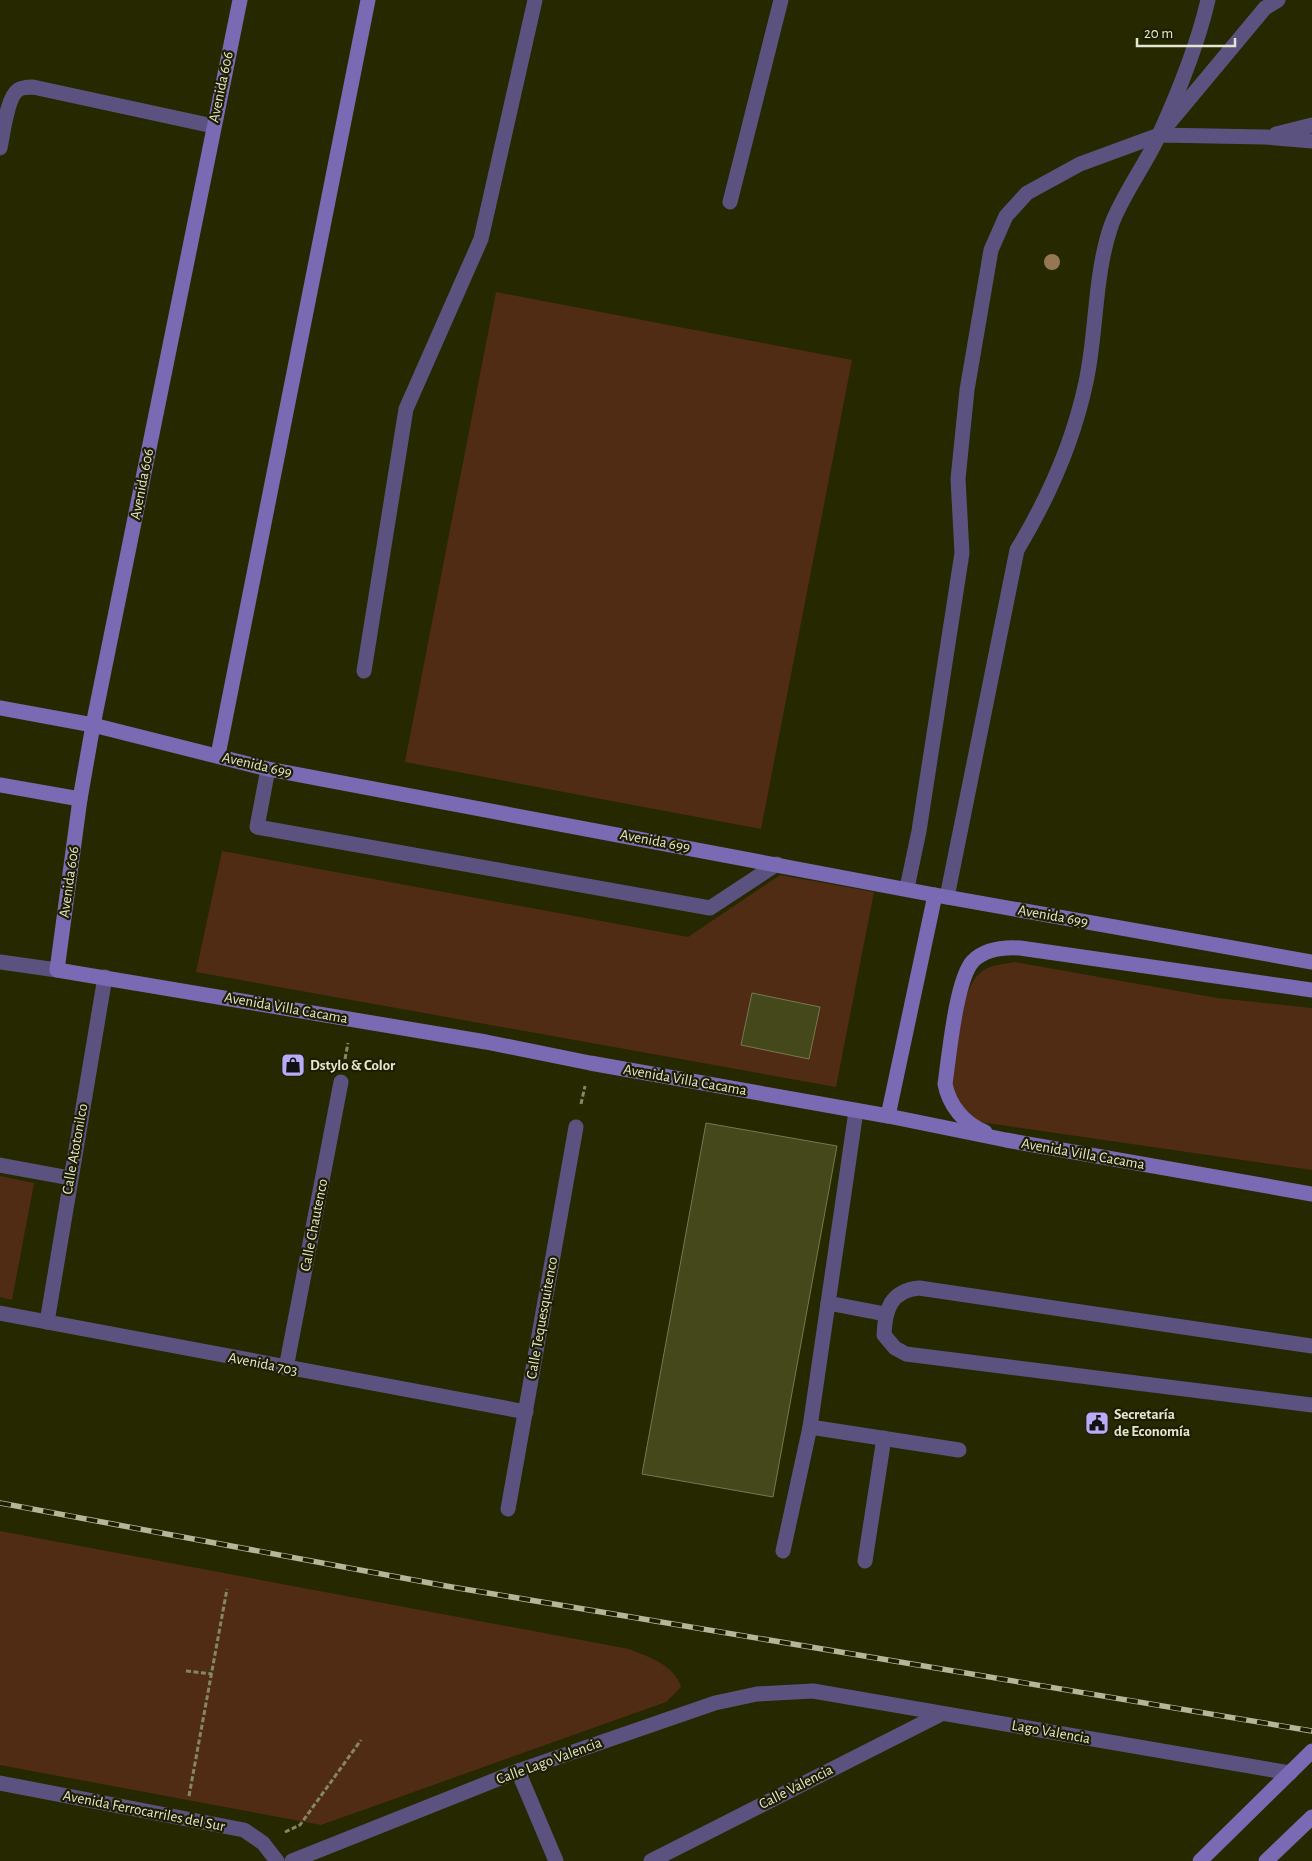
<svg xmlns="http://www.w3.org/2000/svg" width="1312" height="1861" font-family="'Alegreya Sans',sans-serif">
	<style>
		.green { fill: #512c14 }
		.building { fill: #45481b; stroke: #76794e }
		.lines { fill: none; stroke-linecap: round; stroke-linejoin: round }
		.path { stroke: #848766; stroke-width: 3; stroke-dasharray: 5 2.5; stroke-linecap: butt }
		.lane { stroke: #5b5280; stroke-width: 15 }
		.street { stroke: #5b5280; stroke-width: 15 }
		.secondary { stroke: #796ab3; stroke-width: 15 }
		.rail-casing { stroke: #b4b69a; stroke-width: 5.5 }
		.rail { stroke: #1d1e00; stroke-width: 4; stroke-dasharray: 11; stroke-linecap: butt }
		.tree { fill: #957754 }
		.labels { text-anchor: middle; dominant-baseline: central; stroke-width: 4.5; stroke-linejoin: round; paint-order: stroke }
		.street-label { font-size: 15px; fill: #e4e7cf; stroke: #1d1e00 }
		.poi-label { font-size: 15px; font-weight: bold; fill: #e4e7cf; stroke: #1d1e00; text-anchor: start }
	</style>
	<rect width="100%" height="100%" fill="#262800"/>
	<g class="green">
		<path d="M496,292L852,360L761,829L405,762Z"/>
		<path d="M222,851L688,937L780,875L874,892L836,1087L196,972Z"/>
		<path d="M1014,962L1217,998L1312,1008V1170L973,1121L951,1090C958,1060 956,987 984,970C991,965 1005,964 1014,962Z"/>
		<path d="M0,1176L34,1183L12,1300L0,1297Z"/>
		<path d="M0,1531L629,1649C648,1657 674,1664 681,1687L666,1702L321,1825L0,1765Z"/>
	</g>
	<g class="building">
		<path d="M752,993L820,1007L809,1059L741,1045Z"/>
		<path d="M706,1123L837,1146L773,1497L642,1474Z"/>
	</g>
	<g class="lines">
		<g class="path">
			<path d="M345,1059L348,1043"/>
			<path d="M581,1104L585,1086"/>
			<path d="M186,1671L212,1674"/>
			<path d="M189,1796L227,1589"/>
			<path d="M285,1832L300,1825L361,1740"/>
		</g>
		<g class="lane">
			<path d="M1170,122L1265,8L1278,0"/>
			<path d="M1276,134L1312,125"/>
			<path d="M730,202L781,0"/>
			<path d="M364,671L406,409L481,239L535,0"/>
			<path d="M268,769L257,827L710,908L777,864"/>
			<path d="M907,888L919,831L962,553L958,479L967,390L991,250L1006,216L1027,193L1080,164L1159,135L1265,137L1312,141"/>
			<path d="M947,897L1017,550C1049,497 1073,443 1086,382C1097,331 1094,276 1111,226C1121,197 1146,164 1159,135C1179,91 1197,47 1208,0"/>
			<path d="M828,1303L885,1314"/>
			<path d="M1312,1346L919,1288C890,1291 885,1310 884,1335L895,1348L906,1354L1312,1405"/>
			<path d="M810,1427L959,1450"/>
			<path d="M783,1551L810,1427L856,1111"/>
			<path d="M865,1561L884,1438"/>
		</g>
		<g class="street">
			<path d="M0,148C3,135 7,97 18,90C22,87 28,87 33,87L213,126"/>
			<path d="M0,962L57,970"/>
			<path d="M0,1165L70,1178"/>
			<path d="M0,1313L526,1412"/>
			<path d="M47,1322L105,977"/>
			<path d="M286,1368L341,1082"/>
			<path d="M508,1509L576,1127"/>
			<path d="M518,1771L556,1861"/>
			<path d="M0,1783L244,1830L263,1843L277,1861"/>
			<path d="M292,1861L518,1771L715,1703L757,1694L813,1691L1290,1773"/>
			<path d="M651,1861L941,1714"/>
		</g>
		<g class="secondary">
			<path d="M240,0L93,725L80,799L57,970L486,1042L590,1063L888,1116L1006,1140L1312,1194"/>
			<path d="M0,708L93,725L268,769L935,895L1312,962"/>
			<path d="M218,755L368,0"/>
			<path d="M0,785L80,799"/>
			<path d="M888,1116L935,895"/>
			<path d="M985,1132C964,1124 949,1105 945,1084C949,1057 956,979 973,961C985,949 1003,947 1020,948L1312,990"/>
			<path d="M1200,1861L1312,1751"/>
			<path d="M1266,1861L1312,1817"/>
		</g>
		<g class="rail-casing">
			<path id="rail" d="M0,1503L446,1586L1312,1731"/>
		</g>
		<use href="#rail" class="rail"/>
	</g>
	<circle class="tree" cx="1052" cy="262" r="8"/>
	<defs>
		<g id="shop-square" transform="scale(1.25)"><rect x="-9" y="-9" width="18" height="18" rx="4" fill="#b8abf7" stroke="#1d1e00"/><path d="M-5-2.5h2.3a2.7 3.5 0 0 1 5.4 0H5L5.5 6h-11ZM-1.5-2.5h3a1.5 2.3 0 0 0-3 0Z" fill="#111"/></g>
		<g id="civic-square" transform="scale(1.25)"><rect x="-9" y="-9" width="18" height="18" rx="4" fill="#b8abf7" stroke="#1d1e00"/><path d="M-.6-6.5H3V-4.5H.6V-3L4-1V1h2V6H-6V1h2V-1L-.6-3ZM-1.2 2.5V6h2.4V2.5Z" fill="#111"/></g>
	</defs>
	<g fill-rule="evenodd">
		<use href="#shop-square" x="293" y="1065"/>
		<use href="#civic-square" x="1097" y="1423"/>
	</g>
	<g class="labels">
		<g class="street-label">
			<text transform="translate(221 87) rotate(-78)">Avenida 606</text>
			<text transform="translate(142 484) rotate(-79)">Avenida 606</text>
			<text transform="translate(257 765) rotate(13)">Avenida 699</text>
			<text transform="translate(655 841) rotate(11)">Avenida 699</text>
			<text transform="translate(69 882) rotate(-82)">Avenida 606</text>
			<text transform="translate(1053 916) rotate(10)">Avenida 699</text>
			<text transform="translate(286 1008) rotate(10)">Avenida Villa Cacama</text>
			<text transform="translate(685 1080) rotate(10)">Avenida Villa Cacama</text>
			<text transform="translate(75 1149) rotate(-80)">Calle Atotonilco</text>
			<text transform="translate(1083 1154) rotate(10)">Avenida Villa Cacama</text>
			<text transform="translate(314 1225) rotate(-79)">Calle Chautenco</text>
			<text transform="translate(542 1318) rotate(-80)">Calle Tequesquitenco</text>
			<text transform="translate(263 1364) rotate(11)">Avenida 703</text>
			<text transform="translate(1051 1732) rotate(10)">Lago Valencia</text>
			<text transform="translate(549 1761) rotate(-20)">Calle Lago Valencia</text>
			<text transform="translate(796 1787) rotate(-27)">Calle Valencia</text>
			<text transform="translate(144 1811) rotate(11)">Avenida Ferrocarriles del Sur</text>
		</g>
		<g class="poi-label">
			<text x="310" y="1065">Dstylo &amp; Color</text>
			<text x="1114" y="1414">Secretaría<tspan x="1114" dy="17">de Economía</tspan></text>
		</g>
	</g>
	<path d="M1137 38v8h98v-8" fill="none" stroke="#e4e7cf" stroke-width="2.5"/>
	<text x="1144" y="38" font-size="15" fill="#e4e7cf" stroke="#1d1e00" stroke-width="4" paint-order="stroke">20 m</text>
</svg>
